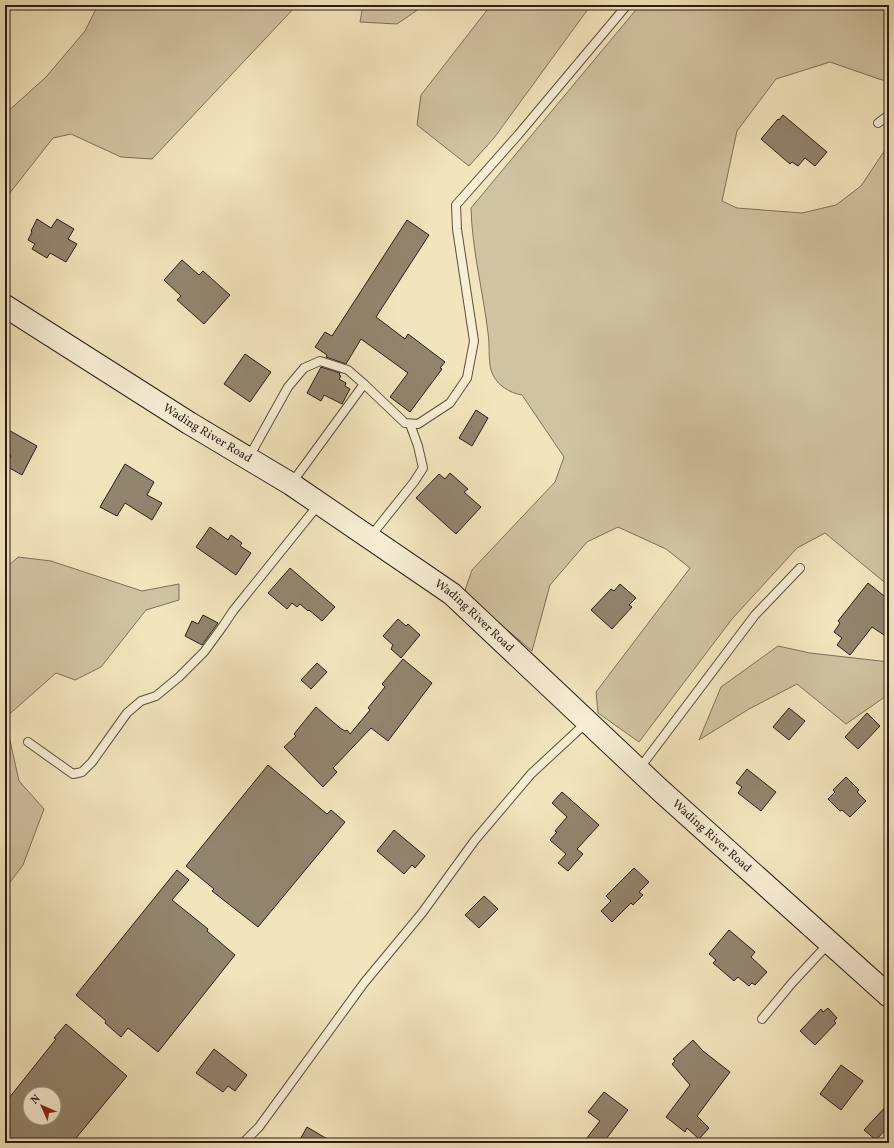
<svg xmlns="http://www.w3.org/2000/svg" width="894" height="1148" font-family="Vollkorn,serif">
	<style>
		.green { fill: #d0c3a1; stroke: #7d705c }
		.building { fill: #92856e; stroke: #2a1d18; fill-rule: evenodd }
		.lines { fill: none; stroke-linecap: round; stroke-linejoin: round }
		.lane-casing { stroke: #5c4f41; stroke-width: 10 }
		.secondary-casing { stroke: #2a1d18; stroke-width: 24 }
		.lane { stroke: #f7eed4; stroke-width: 8 }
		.secondary { stroke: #f7eed4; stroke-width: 22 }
		.labels { text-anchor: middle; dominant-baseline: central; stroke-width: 3; stroke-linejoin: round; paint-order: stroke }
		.street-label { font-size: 12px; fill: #2a1d18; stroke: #f7eed4 }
	</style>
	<rect width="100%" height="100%" fill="#f2e5bd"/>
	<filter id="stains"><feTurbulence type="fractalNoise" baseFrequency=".005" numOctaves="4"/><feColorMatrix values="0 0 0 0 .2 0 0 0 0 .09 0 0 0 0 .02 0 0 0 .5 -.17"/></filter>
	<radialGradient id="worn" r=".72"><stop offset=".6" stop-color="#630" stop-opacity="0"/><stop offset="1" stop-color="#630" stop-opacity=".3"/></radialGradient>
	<g class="green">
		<path d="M95,5H297L152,159L121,157L71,134L53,138L5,199V114L46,77L85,31L96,9Z"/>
		<path d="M363,5H421L416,11L397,24L360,22Z"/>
		<path d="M491,5H591L494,138L469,166L417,125L421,95Z"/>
		<path d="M640,5H889V81L882,80L830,62L776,79L737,131L722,201L737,208L802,213L836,205L861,186L889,144V586L825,533L797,548L732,619L639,742L598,713L596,692L690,568L666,549L618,527L587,542L550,585L532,651L464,593L472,570L555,482L564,457L522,395C509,393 495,384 491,370C488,358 490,345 488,333C483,291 472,250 471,208Z"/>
		<path d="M18,557L51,561L142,591L179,584V600L146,610L101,667L75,680L56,673L5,718L19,781L44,809L23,865L5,889V569Z"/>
		<path d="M778,646L810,653L889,662V694L846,724L797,684L749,709L699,740L721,687Z"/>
	</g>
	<g class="building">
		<path d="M783,115L827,152L815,166L805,158L798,166L792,162L790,164L761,139L778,119L779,120Z"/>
		<path d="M37,219L51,228L57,219L74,229L68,239L77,244L66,262L50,253L47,258L32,249L35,244L28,240L32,232L31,231Z"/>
		<path d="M407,220L429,235L376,317L405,339L408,334L445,362L440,368L442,369L410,412L390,397L408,373L361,339L346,364L326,357L327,355L315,347L325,332L332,336Z"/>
		<path d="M182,260L199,275L203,271L230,295L204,324L177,300L181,296L164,280Z"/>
		<path d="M245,354L271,372L250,402L224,384Z"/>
		<path d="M321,367L340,373L339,375L341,376L339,379L346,383L345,386L350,389L342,404L324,395L321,401L307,393Z"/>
		<path d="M476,410L488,418L472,446L459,438Z"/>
		<path d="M5,428L37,446L22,475L6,466L11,456L5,453Z"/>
		<path d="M125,464L154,482L147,495L162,503L152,520L125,503L117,516L100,507Z"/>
		<path d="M450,473L468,489L464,492L481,507L456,534L416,498L439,474L445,479Z"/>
		<path d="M210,527L228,540L231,535L242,543L240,546L251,553L236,575L196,547Z"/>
		<path d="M290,568L335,607L322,621L309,610L308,611L300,604L297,607L292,603L287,609L268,593Z"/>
		<path d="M868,583L889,600V629L884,635L872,627L850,655L837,645L842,638L834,632L840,623L838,621Z"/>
		<path d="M620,584L636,598L629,605L632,607L612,629L591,610L611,589L614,591Z"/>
		<path d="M203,615L218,623L202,645L185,636L192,621L198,624Z"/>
		<path d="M398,619L406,626L408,624L420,635L401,658L391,649L393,645L383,636Z"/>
		<path d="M403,659L432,683L388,741L371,728L333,768L337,772L323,787L284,747L296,736L294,734L316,707L340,728L345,731L347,730L350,734L370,710L368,708L385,687L382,684Z"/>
		<path d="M317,663L327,672L311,689L301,680Z"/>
		<path d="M789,708L805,721L789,740L773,727Z"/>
		<path d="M867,713L880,726L858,749L845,737Z"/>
		<path d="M268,765L327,814L331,810L345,822L258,927L212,891L214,889L186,866Z"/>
		<path d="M747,769L776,792L761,811L738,793L742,787L736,783Z"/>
		<path d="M846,777L859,790L857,792L866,801L850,817L842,810L840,811L828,799L835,792L833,790Z"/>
		<path d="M562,792L599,825L577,849L583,854L568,871L558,863L566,854L550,840L557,832L555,831L567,817L552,803Z"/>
		<path d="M394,830L425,856L415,868L412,865L404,874L377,851Z"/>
		<path d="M634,868L649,882L639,892L643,895L633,905L631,903L612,922L601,911L611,901L606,896Z"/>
		<path d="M177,870L189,880L172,900L208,929L207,931L235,955L158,1052L128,1028L121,1037L105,1023L106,1021L76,995Z"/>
		<path d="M484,896L498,909L479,928L465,915Z"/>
		<path d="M729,930L755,952L751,957L767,972L755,985L752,983L749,986L738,977L734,981L713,963L716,960L709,954Z"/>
		<path d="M828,1008L837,1018L834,1021L836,1023L815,1045L800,1031L821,1009L823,1012Z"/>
		<path d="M66,1024L127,1076L72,1143H5V1103L56,1039L54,1038ZM30,1094H54V1118H30Z"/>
		<path d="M693,1040L703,1051L730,1072L697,1116L709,1128L699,1139L687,1128L685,1132L666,1117L690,1085L672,1064L675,1061L673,1059Z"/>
		<path d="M214,1049L247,1075L235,1091L228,1086L223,1092L196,1073Z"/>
		<path d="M841,1065L863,1081L841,1110L820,1094Z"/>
		<path d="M604,1092L628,1110L603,1143H583L600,1121L588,1112Z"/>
		<path d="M889,1103V1126L876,1140L864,1130Z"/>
		<path d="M307,1127L334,1143H298Z"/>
	</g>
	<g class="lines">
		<g class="lane-casing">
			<g id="lane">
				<path d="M878,123L889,115"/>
				<path d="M249,457L288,387L304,368L320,361L348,370L364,384"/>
				<path d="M291,484L364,384L405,423L418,424L450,403L467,378L474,341L457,229L456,205L518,135L627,5"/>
				<path d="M370,537L414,482L423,468L418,446L410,424"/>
				<path d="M28,742L73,774L82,772L92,762L127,713L141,701L156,696L179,677L204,652L223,626L233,611L319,504"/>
				<path d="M639,769L755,615L800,568"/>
				<path d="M762,1019L792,983L829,943"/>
				<path d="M243,1143L259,1127L364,983L422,913L475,840L531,774L587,722"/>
			</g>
		</g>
		<g class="secondary-casing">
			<g id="secondary">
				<path id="s1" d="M5,306L189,423L291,484L452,594L660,790L889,996"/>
			</g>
		</g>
		<use href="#lane" class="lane"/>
		<use href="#secondary" class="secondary"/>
	</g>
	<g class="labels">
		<g class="street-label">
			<text stroke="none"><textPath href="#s1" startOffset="239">Wading River Road</textPath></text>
			<text stroke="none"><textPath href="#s1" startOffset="563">Wading River Road</textPath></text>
			<text stroke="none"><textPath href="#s1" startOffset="887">Wading River Road</textPath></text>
		</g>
	</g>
	<rect width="894" height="1148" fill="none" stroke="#f2e5bd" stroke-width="20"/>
	<rect x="6" y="6" width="882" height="1136" fill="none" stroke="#2a1d18" stroke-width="2"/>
	<rect x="10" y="10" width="874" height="1128" fill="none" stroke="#2a1d18"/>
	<g transform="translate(42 1106) rotate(315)"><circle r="19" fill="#f7eed4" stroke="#a59a89"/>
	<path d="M0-3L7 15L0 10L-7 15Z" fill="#8f2418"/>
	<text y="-6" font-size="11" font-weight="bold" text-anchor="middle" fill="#2a1d18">N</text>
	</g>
	<rect width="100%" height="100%" filter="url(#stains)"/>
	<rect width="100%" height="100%" fill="url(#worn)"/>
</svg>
